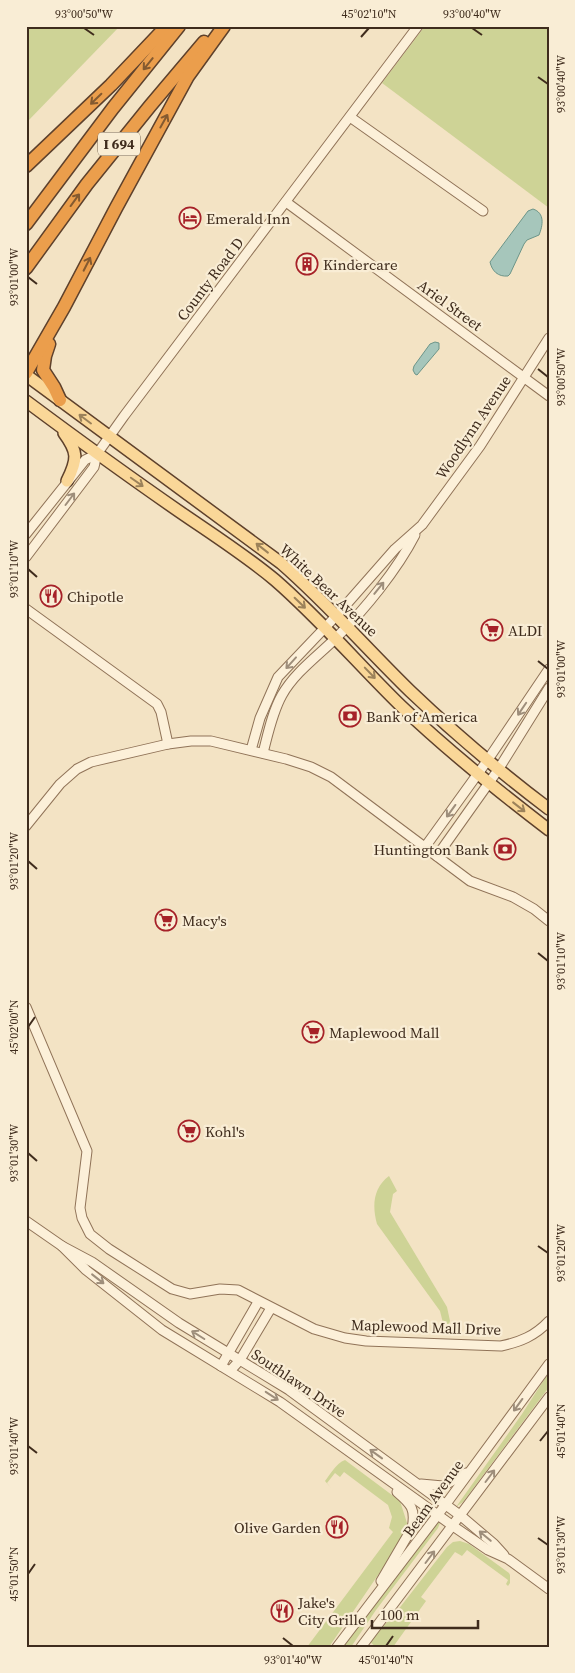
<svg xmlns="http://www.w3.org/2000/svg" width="575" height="1673" font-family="'Source Serif 4',serif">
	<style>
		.green { fill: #ced396 }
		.water { fill: #a6c6bb; stroke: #6c9589 }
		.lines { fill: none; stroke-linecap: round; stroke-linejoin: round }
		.minor-casing { stroke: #907358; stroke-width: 11 }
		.major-casing { stroke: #5e412c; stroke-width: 14 }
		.highway-casing { stroke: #5e412c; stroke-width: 15 }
		.minor { stroke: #fcf0d9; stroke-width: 9 }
		.major { stroke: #fad798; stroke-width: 11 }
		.highway { stroke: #eb9e4c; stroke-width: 12 }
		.oneway { stroke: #845a30 }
		.oneway2 { stroke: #9c825a }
		.oneway3 { stroke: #9e8e7b }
		.ticks { fill: none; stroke: #3f2c1d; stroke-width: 2 }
		.labels { text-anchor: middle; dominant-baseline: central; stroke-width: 4.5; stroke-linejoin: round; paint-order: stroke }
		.shield { fill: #f9edd5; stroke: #776654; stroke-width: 1 }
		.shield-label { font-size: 14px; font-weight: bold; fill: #3f2c1d }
		.poi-label { font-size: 15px; fill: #3f2c1d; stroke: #f9edd5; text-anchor: start }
		.street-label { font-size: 15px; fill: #3f2c1d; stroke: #f9edd5 }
		.neatline { fill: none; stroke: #3f2c1d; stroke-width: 2 }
		.ticks-label { font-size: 12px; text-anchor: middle; fill: #3f2c1d }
	</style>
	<rect width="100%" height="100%" fill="#f3e3c4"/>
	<g class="green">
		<path d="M26,26H120L26,123Z"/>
		<path d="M425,26H549V208L382,83Z"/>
		<path d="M389,1176L397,1191L393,1194L390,1212L447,1307L450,1321L447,1330L444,1327L440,1311L377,1224C372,1206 373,1188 389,1176Z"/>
		<path d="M549,1372V1387L463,1502L456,1507L522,1414Z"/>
		<path d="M345,1460L400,1501L407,1523L410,1525L408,1531L329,1647H307L393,1532L389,1528L392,1517L388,1505L344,1472L340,1477L335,1473L327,1483L331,1488L325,1481C330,1475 336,1463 345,1460Z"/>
		<path d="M437,1523H440L438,1528L376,1610L351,1647H341L433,1527Z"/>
		<path d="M460,1541L469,1544L509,1573L510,1575V1583L508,1586L506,1584L508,1580L467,1550L462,1556L455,1552L421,1597L426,1601L393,1647H376L370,1642L401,1606L447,1547L453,1542Z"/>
	</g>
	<g class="water">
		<path d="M533,209C545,213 543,225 539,235L527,240L524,244L510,274L508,276C498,277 492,271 490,262L528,211Z"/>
		<path d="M435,342L439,343V349L417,375L415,374L413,370L414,366L430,344Z"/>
	</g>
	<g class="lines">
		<g class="minor-casing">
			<g id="minor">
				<path d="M350,117L483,211"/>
				<path d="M286,202L549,396"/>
				<path d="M26,534L85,460L97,454"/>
				<path d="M26,557L94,467L97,454L124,416L418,26"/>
				<path d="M26,609L157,704L161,712L168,744"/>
				<path d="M251,750L260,718L278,677L337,615L395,549L422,525L480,446L549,338"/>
				<path d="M263,753C268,734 272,713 282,695C295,672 318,656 337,637C365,609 397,570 415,535"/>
				<path d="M26,826L60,784L77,769L91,762L168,744L191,741H211L286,759L311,767L331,777L470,881L513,897L534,909L549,921"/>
				<path d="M425,847L487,761L549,669"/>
				<path d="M437,856L498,770L549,688"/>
				<path d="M26,1007L87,1151L80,1208L82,1218L90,1234L109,1249L172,1289L190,1294L220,1289L238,1290L314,1329L345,1338L366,1341L501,1346C520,1342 535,1336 549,1321"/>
				<path d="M26,1221L62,1246L92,1262L179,1323L289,1390L461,1516L494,1544L504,1555"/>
				<path d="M62,1246L86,1270L162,1330L280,1402L453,1526L488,1550L508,1559L549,1589"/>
				<path d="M221,1366L258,1302"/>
				<path d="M230,1371L240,1360L271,1308"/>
				<path d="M421,1484L443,1486L466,1473"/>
				<path d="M381,1581L412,1528C416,1509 411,1504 397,1492"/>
				<path d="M337,1647L446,1504L549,1364"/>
				<path d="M361,1647L549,1397"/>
			</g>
		</g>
		<g class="major-casing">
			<g id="major">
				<path d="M26,375L281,563C327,603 366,648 410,691C454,733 500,772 549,809"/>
				<path d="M26,401C77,439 128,476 180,512C212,534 245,555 275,580C320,619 359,665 401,706C448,751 498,791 549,830"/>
				<path d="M64,433C78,452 78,459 67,481"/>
			</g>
		</g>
		<g class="highway-casing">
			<g id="highway">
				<path d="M26,166L111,85L167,26"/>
				<path d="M26,224L113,108L179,26"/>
				<path d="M26,268L87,184L150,106L204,42"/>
				<path d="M49,344L45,356L43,370L54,387L60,400"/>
				<path d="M26,373L64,307L116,208L188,76L224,26"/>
			</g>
		</g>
		<use href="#minor" class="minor"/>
		<use href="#major" class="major"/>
		<use href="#highway" class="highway"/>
	</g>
	<defs><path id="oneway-shaft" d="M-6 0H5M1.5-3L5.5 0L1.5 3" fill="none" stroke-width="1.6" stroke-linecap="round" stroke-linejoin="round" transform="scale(1.25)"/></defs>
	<g class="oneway">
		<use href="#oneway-shaft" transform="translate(148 64) rotate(129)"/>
		<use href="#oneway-shaft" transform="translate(96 99) rotate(136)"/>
		<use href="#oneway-shaft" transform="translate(164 121) rotate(-61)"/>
		<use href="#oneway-shaft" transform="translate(75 200) rotate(-54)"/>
		<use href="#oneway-shaft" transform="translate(87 264) rotate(-63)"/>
	</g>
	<g class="oneway2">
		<use href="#oneway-shaft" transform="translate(85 419) rotate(-143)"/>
		<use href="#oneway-shaft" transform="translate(137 482) rotate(35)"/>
		<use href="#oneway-shaft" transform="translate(262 548) rotate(-142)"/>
		<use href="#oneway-shaft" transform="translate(300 603) rotate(44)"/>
		<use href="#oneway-shaft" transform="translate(370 673) rotate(46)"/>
		<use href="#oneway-shaft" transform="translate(519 807) rotate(38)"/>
	</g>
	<g class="oneway3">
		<use href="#oneway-shaft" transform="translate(70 499) rotate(-53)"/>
		<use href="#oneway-shaft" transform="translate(379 588) rotate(-51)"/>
		<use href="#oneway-shaft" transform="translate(291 663) rotate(132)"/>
		<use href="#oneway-shaft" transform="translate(522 709) rotate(124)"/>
		<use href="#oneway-shaft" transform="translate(451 811) rotate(126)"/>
		<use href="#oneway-shaft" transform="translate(98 1279) rotate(38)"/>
		<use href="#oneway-shaft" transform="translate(198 1335) rotate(-148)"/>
		<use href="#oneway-shaft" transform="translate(272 1396) rotate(33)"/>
		<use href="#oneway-shaft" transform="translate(518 1405) rotate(126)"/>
		<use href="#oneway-shaft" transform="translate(376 1454) rotate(-144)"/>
		<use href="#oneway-shaft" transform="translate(490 1476) rotate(-53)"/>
		<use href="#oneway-shaft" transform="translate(485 1536) rotate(-140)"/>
		<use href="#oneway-shaft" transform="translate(430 1557) rotate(-53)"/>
	</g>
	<path class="ticks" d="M84,28L94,35M472,28L482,35M361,37L369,28M538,77L548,84M28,277L37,284M538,369L548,377M28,569L37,577M538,661L548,669M28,861L37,869M538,953L548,961M28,1027L35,1017M28,1153L37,1161M538,1246L548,1253M540,1441L548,1431M28,1446L37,1453M538,1538L548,1545M28,1574L35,1564M283,1638L293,1646M386,1646L393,1636"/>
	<defs>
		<g id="hotel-ring" transform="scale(1.125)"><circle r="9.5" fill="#f9edd5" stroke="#a62128" stroke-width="1.5"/><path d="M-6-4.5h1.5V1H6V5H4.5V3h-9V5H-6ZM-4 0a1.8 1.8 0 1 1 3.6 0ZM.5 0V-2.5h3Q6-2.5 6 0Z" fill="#a62128"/></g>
		<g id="building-ring" transform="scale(1.125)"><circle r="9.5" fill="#f9edd5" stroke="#a62128" stroke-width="1.5"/><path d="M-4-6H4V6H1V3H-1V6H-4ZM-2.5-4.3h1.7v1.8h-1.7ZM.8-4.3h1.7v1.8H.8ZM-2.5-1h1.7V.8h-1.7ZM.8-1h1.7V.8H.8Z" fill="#a62128"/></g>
		<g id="restaurant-ring" transform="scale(1.125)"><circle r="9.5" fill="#f9edd5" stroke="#a62128" stroke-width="1.5"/><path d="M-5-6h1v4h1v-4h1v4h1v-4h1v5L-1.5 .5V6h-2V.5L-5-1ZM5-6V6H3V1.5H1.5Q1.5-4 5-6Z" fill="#a62128"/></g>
		<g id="supermarket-ring" transform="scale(1.125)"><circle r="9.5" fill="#f9edd5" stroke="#a62128" stroke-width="1.5"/><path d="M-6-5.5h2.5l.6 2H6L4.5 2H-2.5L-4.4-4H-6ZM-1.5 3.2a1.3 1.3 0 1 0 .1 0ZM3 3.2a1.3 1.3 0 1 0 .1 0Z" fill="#a62128"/></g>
		<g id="bank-ring" transform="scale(1.125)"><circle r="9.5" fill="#f9edd5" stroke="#a62128" stroke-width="1.5"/><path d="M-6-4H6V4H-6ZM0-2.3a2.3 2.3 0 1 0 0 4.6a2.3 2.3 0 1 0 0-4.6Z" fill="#a62128"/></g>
	</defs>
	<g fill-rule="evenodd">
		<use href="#hotel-ring" x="190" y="218"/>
		<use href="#building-ring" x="307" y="264"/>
		<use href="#restaurant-ring" x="51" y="596"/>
		<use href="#supermarket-ring" x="492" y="630"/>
		<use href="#bank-ring" x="350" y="716"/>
		<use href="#bank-ring" x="505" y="849"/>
		<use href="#supermarket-ring" x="166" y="920"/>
		<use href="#supermarket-ring" x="313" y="1032"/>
		<use href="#supermarket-ring" x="189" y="1131"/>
		<use href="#restaurant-ring" x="337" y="1527"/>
		<use href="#restaurant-ring" x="282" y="1611"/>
	</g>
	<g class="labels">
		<rect class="shield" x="98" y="132.5" width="42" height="23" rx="4"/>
		<g class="shield-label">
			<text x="119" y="144">I 694</text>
		</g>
		<g class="poi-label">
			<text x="206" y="218">Emerald Inn</text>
			<text x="323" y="264">Kindercare</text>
			<text x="67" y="596">Chipotle</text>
			<text x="508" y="630">ALDI</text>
			<text x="366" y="716">Bank of America</text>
			<text x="489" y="849" text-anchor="end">Huntington Bank</text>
			<text x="182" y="920">Macy's</text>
			<text x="329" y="1032">Maplewood Mall</text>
			<text x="205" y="1131">Kohl's</text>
			<text x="321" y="1527" text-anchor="end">Olive Garden</text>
			<text x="298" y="1602">Jake's<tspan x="298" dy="17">City Grille</tspan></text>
		</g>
		<g class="street-label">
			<text transform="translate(210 279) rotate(-53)">County Road D</text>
			<text transform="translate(450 305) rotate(36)">Ariel Street</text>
			<text transform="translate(473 427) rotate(-56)">Woodlynn Avenue</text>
			<text transform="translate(329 590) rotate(43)">White Bear Avenue</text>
			<text transform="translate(426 1327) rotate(2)">Maplewood Mall Drive</text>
			<text transform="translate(299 1383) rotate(34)">Southlawn Drive</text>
			<text transform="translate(433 1498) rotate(-54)">Beam Avenue</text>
		</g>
	</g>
	<rect width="575" height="1673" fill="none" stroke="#f9edd5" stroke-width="55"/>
	<path d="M372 1620v8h106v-8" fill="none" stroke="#3f2c1d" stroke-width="2.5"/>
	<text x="380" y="1620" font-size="15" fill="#3f2c1d" stroke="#f9edd5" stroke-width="4" paint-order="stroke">100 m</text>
	<rect x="28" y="28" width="520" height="1618" class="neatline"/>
	<g class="ticks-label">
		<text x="84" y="18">93°00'50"W</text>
		<text x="369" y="18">45°02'10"N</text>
		<text x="472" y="18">93°00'40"W</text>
		<text transform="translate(561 84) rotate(-90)" y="4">93°00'40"W</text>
		<text transform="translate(14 277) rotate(-90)" y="4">93°01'00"W</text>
		<text transform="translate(561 377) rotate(-90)" y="4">93°00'50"W</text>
		<text transform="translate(14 569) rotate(-90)" y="4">93°01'10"W</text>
		<text transform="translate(561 669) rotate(-90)" y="4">93°01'00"W</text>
		<text transform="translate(14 861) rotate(-90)" y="4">93°01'20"W</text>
		<text transform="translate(561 961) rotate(-90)" y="4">93°01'10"W</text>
		<text transform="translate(14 1027) rotate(-90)" y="4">45°02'00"N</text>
		<text transform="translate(14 1153) rotate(-90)" y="4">93°01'30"W</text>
		<text transform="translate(561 1253) rotate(-90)" y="4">93°01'20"W</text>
		<text transform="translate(561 1431) rotate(-90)" y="4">45°01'40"N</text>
		<text transform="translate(14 1446) rotate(-90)" y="4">93°01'40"W</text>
		<text transform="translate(561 1545) rotate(-90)" y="4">93°01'30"W</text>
		<text transform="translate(14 1574) rotate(-90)" y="4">45°01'50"N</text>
		<text x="293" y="1664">93°01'40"W</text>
		<text x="386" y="1664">45°01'40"N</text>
	</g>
</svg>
